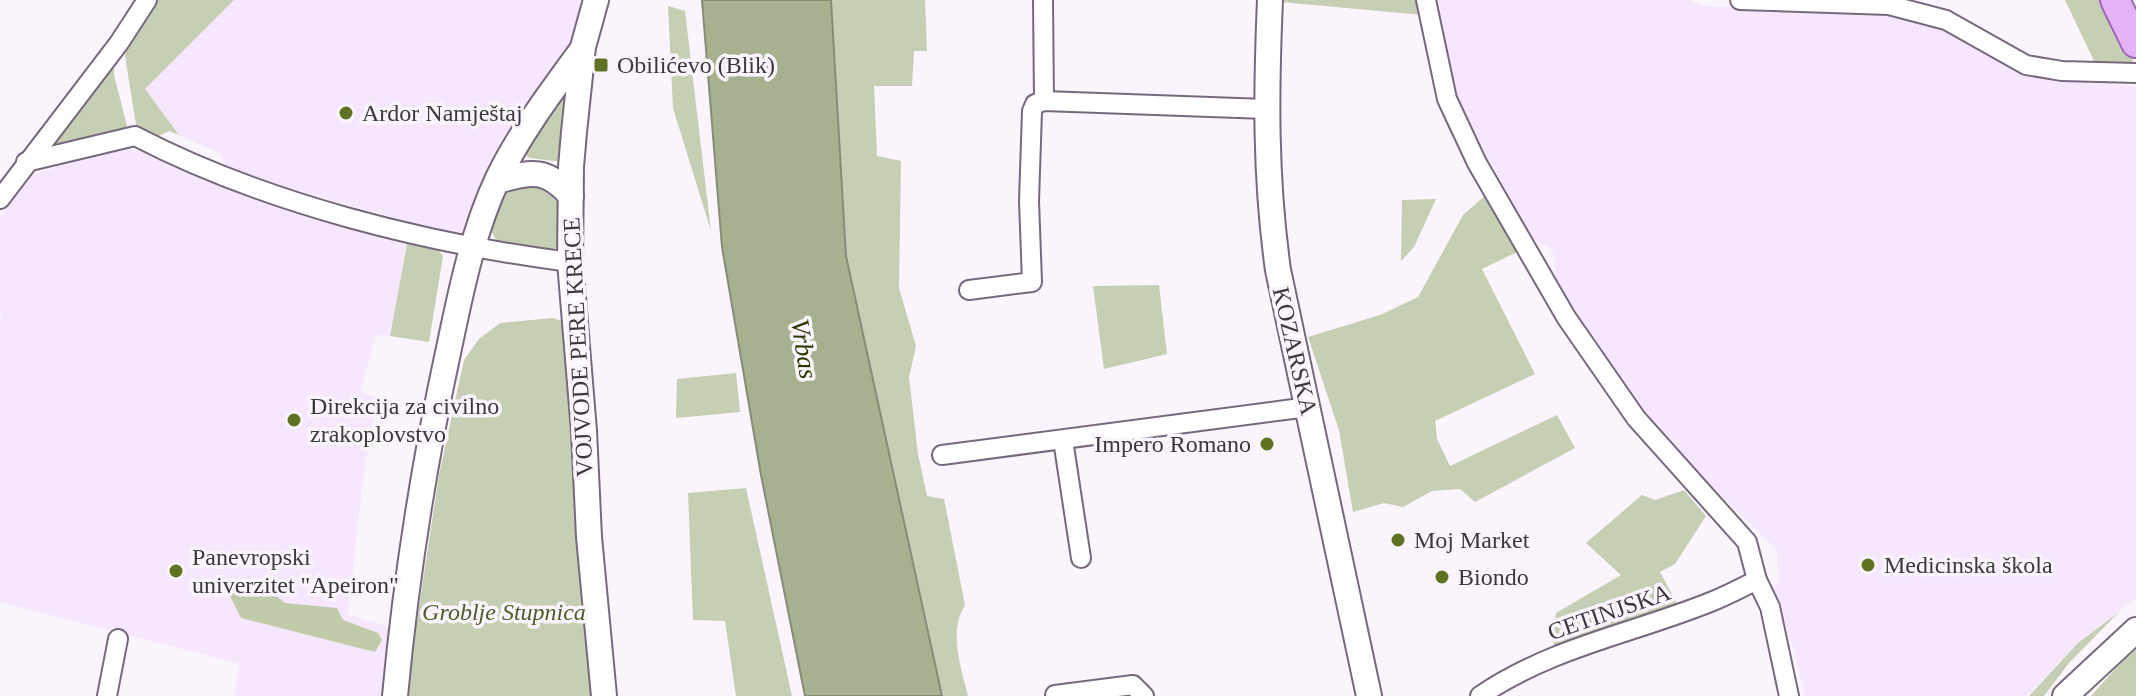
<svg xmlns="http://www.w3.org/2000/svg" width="2136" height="696" font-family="'Times New Roman',serif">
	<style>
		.built { fill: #f6e6fe }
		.green { fill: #c6cfb4 }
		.forest { fill: #c0cba9 }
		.water { fill: #a7b190; stroke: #878c78; stroke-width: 2 }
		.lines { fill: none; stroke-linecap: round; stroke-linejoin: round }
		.street-casing { stroke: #77697d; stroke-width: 22 }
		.secondary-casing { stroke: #77697d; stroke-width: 28 }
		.primary-casing { stroke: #9c66b3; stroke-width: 32 }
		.street { stroke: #fff; stroke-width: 18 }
		.secondary { stroke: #fff; stroke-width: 24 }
		.primary { stroke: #e2b3f7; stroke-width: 28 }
		.poi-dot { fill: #5f7221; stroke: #faf4fd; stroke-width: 3 }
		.labels { text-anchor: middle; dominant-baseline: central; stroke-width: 7; stroke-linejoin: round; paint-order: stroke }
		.poi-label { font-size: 24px; fill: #3d373f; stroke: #faf4fd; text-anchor: start }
		.street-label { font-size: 24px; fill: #3d373f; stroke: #faf4fd }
		.park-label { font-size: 24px; font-style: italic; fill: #4f5c28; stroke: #faf4fd }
		.water-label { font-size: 26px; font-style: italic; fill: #2b3700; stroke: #faf4fd }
	</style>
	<rect width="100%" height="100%" fill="#faf4fd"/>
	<g class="built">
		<path d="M234,0H584L572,38L559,65L466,233L459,236L226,170L220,153L179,135L145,89Z"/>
		<path d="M1434,0H1688L1704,6L1890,11L1940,26L2051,75L2136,87V598L2078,643L2027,696H1805L1792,643L1773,594L1778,580L1777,550L1652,427L1556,284L1555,258L1550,248L1532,238L1457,100Z"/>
		<path d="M130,150L153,152L406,246L390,336L376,335L360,393L377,397L362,486L348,615L389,627L382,696H233L240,664L0,602V319L2,315L0,314V217L32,175L104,152Z"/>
	</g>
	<g class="green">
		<path d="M157,0H234L145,89L179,135L169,131L155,138L137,131L125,56L128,39Z"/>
		<path d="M831,0H925L927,51H914L912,86H874L877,156L901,161L899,288L916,346L909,377L918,454L927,496L944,499L965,605C948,632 961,667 968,696H942L846,256Z"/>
		<path d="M1281,0H1420L1423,15L1281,2Z"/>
		<path d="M2065,0H2102L2133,61L2127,65H2096Z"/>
		<path d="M668,6L685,11L711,231L673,108Z"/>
		<path d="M114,62V75L127,126L126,130L54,151L46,147Z"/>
		<path d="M568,84L562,162L530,158L520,152Z"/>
		<path d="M519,185L543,188L558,203V246L551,251C539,249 509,248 499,242C487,234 491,211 497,200C502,192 511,189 519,185Z"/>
		<path d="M1487,194L1521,250L1482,269L1535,374L1435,421L1437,439L1450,466L1557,415L1575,448L1475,502L1460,489L1432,491L1403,507L1384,503L1353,512L1339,430L1308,337L1380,315L1418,297L1463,215Z"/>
		<path d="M1436,199L1414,247L1401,261L1402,200Z"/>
		<path d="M407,244L439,251L443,256L429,342L390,336Z"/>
		<path d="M1159,285L1167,354L1104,369L1093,286Z"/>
		<path d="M553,318L562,321L597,696H408L410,666L439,475L464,360L479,339L500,323Z"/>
		<path d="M736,373L740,412L676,418L677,379Z"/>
		<path d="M746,488L792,696H736L725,621L693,620L688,493Z"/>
		<path d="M1684,490L1706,516L1675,564L1660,572L1679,607L1554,650L1553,634L1556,613L1621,575L1586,543L1642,495L1655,500Z"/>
		<path d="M2119,612L2069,663L2044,696H2029L2078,643Z"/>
		<path d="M2136,646V696H2091L2131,651Z"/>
	</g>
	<path class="forest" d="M231,580L265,587L285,603L337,608L343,620L378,633L382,640L375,652L241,618L226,588Z"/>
	<path class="water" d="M702,0H831L846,256L942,696H805L761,475L722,247Z"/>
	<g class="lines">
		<g class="street-casing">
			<g id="street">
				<path d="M1043,0L1044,101"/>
				<path d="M1426,0L1447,99L1477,163L1566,317L1636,418L1747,542L1757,580L1770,607L1789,696"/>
				<path d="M1740,0L1889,5L1946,20L2026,65L2062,71L2136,73"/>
				<path d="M26,162L135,136C264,203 427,244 570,262"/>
				<path d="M0,199L119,43L147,0"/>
				<path d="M969,290L1032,282L1029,201L1032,111L1035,104L1044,101L1266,109"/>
				<path d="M1063,440L1081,558"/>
				<path d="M942,455L1308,407"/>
				<path d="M1055,695L1133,685L1144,696"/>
				<path d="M107,696L118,639"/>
				<path d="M1480,696C1551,647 1635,633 1713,601C1728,595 1743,587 1757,580"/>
			</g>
		</g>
		<g class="secondary-casing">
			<g id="secondary">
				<path d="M596,0L583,47L574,132L571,167L570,262L584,431L589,537L604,696"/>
				<path d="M1270,0C1266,93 1265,177 1278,270L1369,696"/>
				<path d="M497,181C531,172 546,167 571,196"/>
				<path d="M395,696C406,578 424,463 449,348C461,291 473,231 498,178C520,133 551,92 581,51"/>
				<path d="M2065,696L2136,630"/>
			</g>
		</g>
		<g class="primary-casing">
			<path id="primary" d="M2115,0L2136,43"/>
		</g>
		<use href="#street" class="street"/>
		<use href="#secondary" class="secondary"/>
		<use href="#primary" class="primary"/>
	</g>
	<g class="poi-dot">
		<rect x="593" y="57" width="16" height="16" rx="4"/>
		<circle cx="346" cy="113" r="8"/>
		<circle cx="294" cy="420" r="8"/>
		<circle cx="1267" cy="444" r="8"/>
		<circle cx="1398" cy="540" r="8"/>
		<circle cx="1868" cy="565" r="8"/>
		<circle cx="176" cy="571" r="8"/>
		<circle cx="1442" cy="577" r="8"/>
	</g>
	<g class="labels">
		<g class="poi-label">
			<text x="617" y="65">Obilićevo (Blik)</text>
			<text x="362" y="113">Ardor Namještaj</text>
			<text x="310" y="406">Direkcija za civilno<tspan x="310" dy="28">zrakoplovstvo</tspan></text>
			<text x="1251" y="444" text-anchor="end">Impero Romano</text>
			<text x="1414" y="540">Moj Market</text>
			<text x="192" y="557">Panevropski<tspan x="192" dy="28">univerzitet "Apeiron"</tspan></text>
			<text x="1884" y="565">Medicinska škola</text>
			<text x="1458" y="577">Biondo</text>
		</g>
		<g class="street-label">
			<text transform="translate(578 347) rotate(-93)">VOJVODE PERE KRECE</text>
			<text transform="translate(1295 351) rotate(77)">KOZARSKA</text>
			<text transform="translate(1609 612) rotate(-19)">CETINJSKA</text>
		</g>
		<g class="park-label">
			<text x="504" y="612">Groblje Stupnica</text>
		</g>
		<g class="water-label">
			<text transform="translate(804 349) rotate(81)">Vrbas</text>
		</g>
	</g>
</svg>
